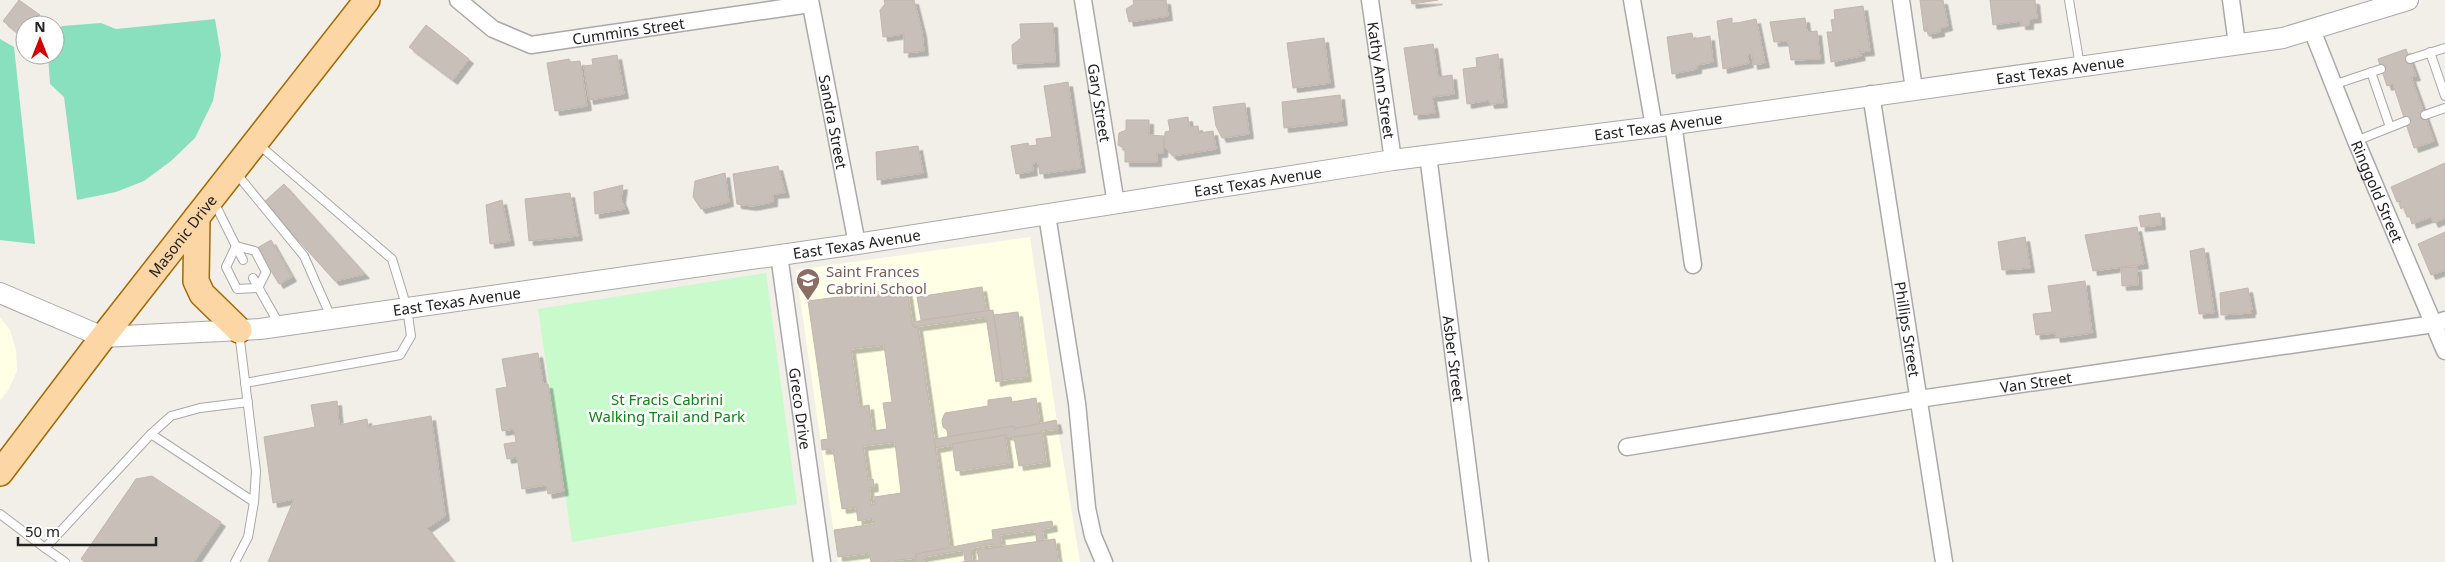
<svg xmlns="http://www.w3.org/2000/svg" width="2445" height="562" font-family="'Noto Sans',sans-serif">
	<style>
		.education { fill: #ffffe5 }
		.park { fill: #c8facc }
		.pitch { fill: #88e0be }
		.building { fill: #c7bfb8; stroke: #c4b6ab; fill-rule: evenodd; filter: url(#shadow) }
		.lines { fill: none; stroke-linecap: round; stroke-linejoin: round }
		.service-casing { stroke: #a9a9a9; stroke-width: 10 }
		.minor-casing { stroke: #a9a9a9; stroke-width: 19 }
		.tertiary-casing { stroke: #a9a9a9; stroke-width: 22 }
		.primary-casing { stroke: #a06b00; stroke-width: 28 }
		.service { stroke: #fff; stroke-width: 8 }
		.minor { stroke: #fff; stroke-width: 16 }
		.tertiary { stroke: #fff; stroke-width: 20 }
		.primary { stroke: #fcd6a4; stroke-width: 25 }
		.labels { text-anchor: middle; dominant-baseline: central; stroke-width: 5; stroke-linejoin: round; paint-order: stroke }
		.street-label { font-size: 15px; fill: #222; stroke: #fff }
		.education-label { font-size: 15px; fill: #785e54; stroke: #fff; text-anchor: start }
		.park-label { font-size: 15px; fill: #0c8416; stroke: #fff }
	</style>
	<defs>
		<filter id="shadow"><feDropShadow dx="4.5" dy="4.5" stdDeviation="0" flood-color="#0004"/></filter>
	</defs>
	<rect width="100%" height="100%" fill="#f2efe9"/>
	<g class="education">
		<path d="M1030,237L1058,429L1080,562H838L796,270Z"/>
		<path d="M0,317L10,330L16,350L17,371L9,389L0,401Z"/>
	</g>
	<path class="park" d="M766,273L797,504L572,542L538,309Z"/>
	<g class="pitch">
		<path d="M215,19L221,55L213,101L195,138L171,161L144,181L116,192L77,200L64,97L50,84L48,55H55V33L62,26L101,23L116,29Z"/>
		<path d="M0,39L14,47L35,244L0,240Z"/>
	</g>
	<g class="building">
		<path d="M19,0L40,15L32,25H25L23,37L3,21Z"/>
		<path d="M884,0H914L922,32L924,51L904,53V34L883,37L880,10L885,4Z"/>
		<path d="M1133,0H1166L1168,16L1129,22L1126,9L1134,4Z"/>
		<path d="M1411,0H1438L1412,4Z"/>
		<path d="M1920,0H1943L1948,26L1940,28V32L1928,34L1927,28L1926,32L1924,31Z"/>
		<path d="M1990,0H2035L2037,18L2029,19V25H2021V21L1993,25Z"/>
		<path d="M1863,6L1870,51L1860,52L1859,49L1861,56L1831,62L1827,32H1833L1831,20L1835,19L1834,10Z"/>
		<path d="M1732,18V24L1756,19L1765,63L1753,65L1752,54L1747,55L1749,63L1723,69L1717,21Z"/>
		<path d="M1805,18L1807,32L1817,31L1820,59L1791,60L1788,41L1774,42L1770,22Z"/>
		<path d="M1053,23L1055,62L1013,64L1012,45L1021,38L1020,24Z"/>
		<path d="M426,25L469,59L453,80L409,47Z"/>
		<path d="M1692,33L1693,39L1710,36L1713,62L1697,65V69L1672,74L1667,37Z"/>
		<path d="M1324,38L1330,83L1293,88L1287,43Z"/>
		<path d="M1433,44L1438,77L1452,75L1454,94L1432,97L1435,113L1414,115L1404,48Z"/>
		<path d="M2406,49L2416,76L2411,77L2434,141L2414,148L2393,84L2387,86L2378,59Z"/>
		<path d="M1498,54L1503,103L1490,104L1489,100L1467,104L1463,69L1477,67L1476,58Z"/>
		<path d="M617,55L624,94L589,100L584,66L593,65L592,59Z"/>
		<path d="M569,59L571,62L580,61L587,106L555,111L547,63Z"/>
		<path d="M1068,82L1081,168L1040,174L1038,162L1032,163L1033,171L1016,174L1011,146L1028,143L1029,146L1037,145L1036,139L1052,137L1044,86Z"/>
		<path d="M1340,95L1343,121L1284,128L1282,102Z"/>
		<path d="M1245,103L1249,134L1222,138L1216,126L1213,107Z"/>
		<path d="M1188,117L1189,127L1198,126L1199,133L1213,131L1216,149L1173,156L1164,147L1165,132L1170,131L1168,120Z"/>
		<path d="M1126,120H1149V135L1164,136L1163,153H1157V162H1125V149L1118,145L1119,133L1126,130Z"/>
		<path d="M918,146L923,173L877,180L876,152Z"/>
		<path d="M2445,163V218L2434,223L2431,217L2412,224L2410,217H2407L2404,207L2401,209L2399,203L2401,201L2397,202L2391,187Z"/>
		<path d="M778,166L785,193L773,194V202L752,206L737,204L733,174Z"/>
		<path d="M725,173L729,202L701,209L693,197L695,181Z"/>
		<path d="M284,184L365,274L335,281L264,202Z"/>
		<path d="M623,185L621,199L625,209L595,214L594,192Z"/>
		<path d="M570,193L578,236L529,241L525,199Z"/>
		<path d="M502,200L510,241L490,244L486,205Z"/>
		<path d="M2160,213L2161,225L2141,227L2139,216Z"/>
		<path d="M2137,227L2144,264L2093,271L2085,235Z"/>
		<path d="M2445,232V270L2431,275L2418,244Z"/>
		<path d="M2025,237L2030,268L2002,270L1998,242Z"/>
		<path d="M271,240L292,277L279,284L257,248Z"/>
		<path d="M2204,248L2214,313L2199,314L2190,251Z"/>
		<path d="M2137,267L2138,285L2122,286L2121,268Z"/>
		<path d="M2085,281L2092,333L2056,338L2055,333L2036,335L2033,314L2052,312L2048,286Z"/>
		<path d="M982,287L986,311L921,320L917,297Z"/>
		<path d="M907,288L913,327H918L950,548L916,554V558L883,562H871L869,553L838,557L834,530L874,524L873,518L858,521L856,507L842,509L833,449L822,450L821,440L828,439L808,301ZM884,345L892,402L883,403L887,429L872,431L869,405L859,407L851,349ZM895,442L901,493L874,497L875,504L871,505L869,488L874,487L873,479L868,480L863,446Z"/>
		<path d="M2248,288L2252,310H2250L2251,313L2221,315L2220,293Z"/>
		<path d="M993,310L1003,380L996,382L986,317L913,327L912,322Z"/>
		<path d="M1018,312L1027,377L1003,380L994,315Z"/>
		<path d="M538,353L543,384H548L564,491L548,494L546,485L522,489L517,457L507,459L504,444L516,442L514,429L502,431L496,389L507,387L502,359Z"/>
		<path d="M1011,397L1012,402L1036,398L1040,425L948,437L947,430L943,427L942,420L945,413L988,406V400Z"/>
		<path d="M337,401L339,425L367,419L368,427L431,416L445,516L427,528L454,562H268L294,499L273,503L264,437L315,427L311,405Z"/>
		<path d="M1056,420L1058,429L1041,431L1042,433L1014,437L1005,435L936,448L934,439L1014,426V429Z"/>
		<path d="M1042,433L1046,462L1019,466L1014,437Z"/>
		<path d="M1005,435L1009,463L956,471L952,444Z"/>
		<path d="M152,476L221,522L194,562H85L81,559L136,479Z"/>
		<path d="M1052,521L1053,527L1042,529L1044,541L1037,542L1035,530L1000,535L1002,547L994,548V544L971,548L972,561L965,562L964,550L923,557L924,562H917L916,554L993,539L992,530Z"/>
		<path d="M1055,539L1058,562H962L979,560L977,550Z"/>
	</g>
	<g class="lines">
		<g class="service-casing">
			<g id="service">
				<path d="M2069,0L2080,66"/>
				<path d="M2430,52L2445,96"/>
				<path d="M2410,59L2445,48"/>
				<path d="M2371,72L2390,127"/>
				<path d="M2333,85L2381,69"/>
				<path d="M2425,115L2445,108"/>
				<path d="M2356,141L2406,121"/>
				<path d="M236,173L304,256L331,317"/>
				<path d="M214,202L243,260"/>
				<path d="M236,246L255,251L266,272L258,288L237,289L226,267Z"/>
				<path d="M253,278L279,324"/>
				<path d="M245,383L400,355L411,336L407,308L392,259L258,144"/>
				<path d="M151,434L171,416L200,408L248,402"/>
				<path d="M0,514L45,548L151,434L254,502L256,471L239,332"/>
				<path d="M45,548L65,562"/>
				<path d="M235,562L248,537L254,502"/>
			</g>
		</g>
		<g class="minor-casing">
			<g id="minor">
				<path id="s1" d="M458,0L493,29L531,45L810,4"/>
				<path id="s2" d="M810,0L857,244"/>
				<path id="s3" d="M1083,0L1116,204"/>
				<path id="s4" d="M1370,0L1393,160"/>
				<path d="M1632,0L1654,127"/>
				<path d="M1901,0L1914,89"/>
				<path d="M2231,0L2237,44"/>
				<path id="s5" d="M2312,30L2356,141L2445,351"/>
				<path id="s6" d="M1871,94L1944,562"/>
				<path d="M1673,123L1693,265"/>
				<path id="s7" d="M1428,155L1480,562"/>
				<path d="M1047,215L1077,403L1087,508L1093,536L1104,562"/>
				<path id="s8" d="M779,255L822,562"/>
				<path id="s9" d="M1627,447L1919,399L2434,324L2445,320"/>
			</g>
		</g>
		<g class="tertiary-casing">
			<g id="tertiary">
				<path id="s10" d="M0,293L103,337L260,329L857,244L1393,160L1654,127L2283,38L2408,0"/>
			</g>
		</g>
		<g class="primary-casing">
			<g id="primary">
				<path d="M197,217L196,281L202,294L239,330"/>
				<path id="s11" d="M0,473L103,337L367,0"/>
			</g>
		</g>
		<use href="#service" class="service"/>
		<use href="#minor" class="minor"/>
		<use href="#tertiary" class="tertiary"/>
		<use href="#primary" class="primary"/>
	</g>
	<defs>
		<g id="school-pin" transform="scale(1.25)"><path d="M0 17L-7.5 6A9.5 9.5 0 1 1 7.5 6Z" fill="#8d6e63" stroke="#fff"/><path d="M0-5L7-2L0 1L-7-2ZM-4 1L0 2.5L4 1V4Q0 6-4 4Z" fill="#fff"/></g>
	</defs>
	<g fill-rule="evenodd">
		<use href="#school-pin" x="808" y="280"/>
	</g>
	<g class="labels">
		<g class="street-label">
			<text stroke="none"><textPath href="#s1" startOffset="185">Cummins Street</textPath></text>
			<text stroke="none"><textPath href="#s10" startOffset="2088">East Texas Avenue</textPath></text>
			<text stroke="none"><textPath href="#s4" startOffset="81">Kathy Ann Street</textPath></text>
			<text stroke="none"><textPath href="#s3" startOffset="104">Gary Street</textPath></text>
			<text stroke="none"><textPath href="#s2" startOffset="124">Sandra Street</textPath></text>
			<text stroke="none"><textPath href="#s10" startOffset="1682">East Texas Avenue</textPath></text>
			<text stroke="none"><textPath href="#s10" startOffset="1278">East Texas Avenue</textPath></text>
			<text stroke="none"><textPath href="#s5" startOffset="174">Ringgold Street</textPath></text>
			<text stroke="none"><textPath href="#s11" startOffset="299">Masonic Drive</textPath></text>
			<text stroke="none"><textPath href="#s10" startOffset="872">East Texas Avenue</textPath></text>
			<text stroke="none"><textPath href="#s10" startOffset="468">East Texas Avenue</textPath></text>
			<text stroke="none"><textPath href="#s6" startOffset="238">Phillips Street</textPath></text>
			<text stroke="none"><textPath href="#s7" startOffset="205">Asber Street</textPath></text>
			<text stroke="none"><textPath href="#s9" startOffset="414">Van Street</textPath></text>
			<text stroke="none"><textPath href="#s8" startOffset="155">Greco Drive</textPath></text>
		</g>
		<g class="education-label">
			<text x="826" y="271">Saint Frances<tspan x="826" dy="17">Cabrini School</tspan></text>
		</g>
		<g class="park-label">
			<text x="667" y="399">St Fracis Cabrini<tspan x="667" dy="17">Walking Trail and Park</tspan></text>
		</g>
	</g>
	<g transform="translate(40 40)"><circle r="24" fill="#ffffff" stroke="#a7a7a7"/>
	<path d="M0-4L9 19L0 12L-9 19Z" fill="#d40000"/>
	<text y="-8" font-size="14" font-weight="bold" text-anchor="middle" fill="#222222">N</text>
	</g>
	<path d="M18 537v8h138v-8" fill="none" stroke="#222222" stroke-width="2.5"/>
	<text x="25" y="537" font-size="15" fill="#222222" stroke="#ffffff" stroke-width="4" paint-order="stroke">50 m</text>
</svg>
